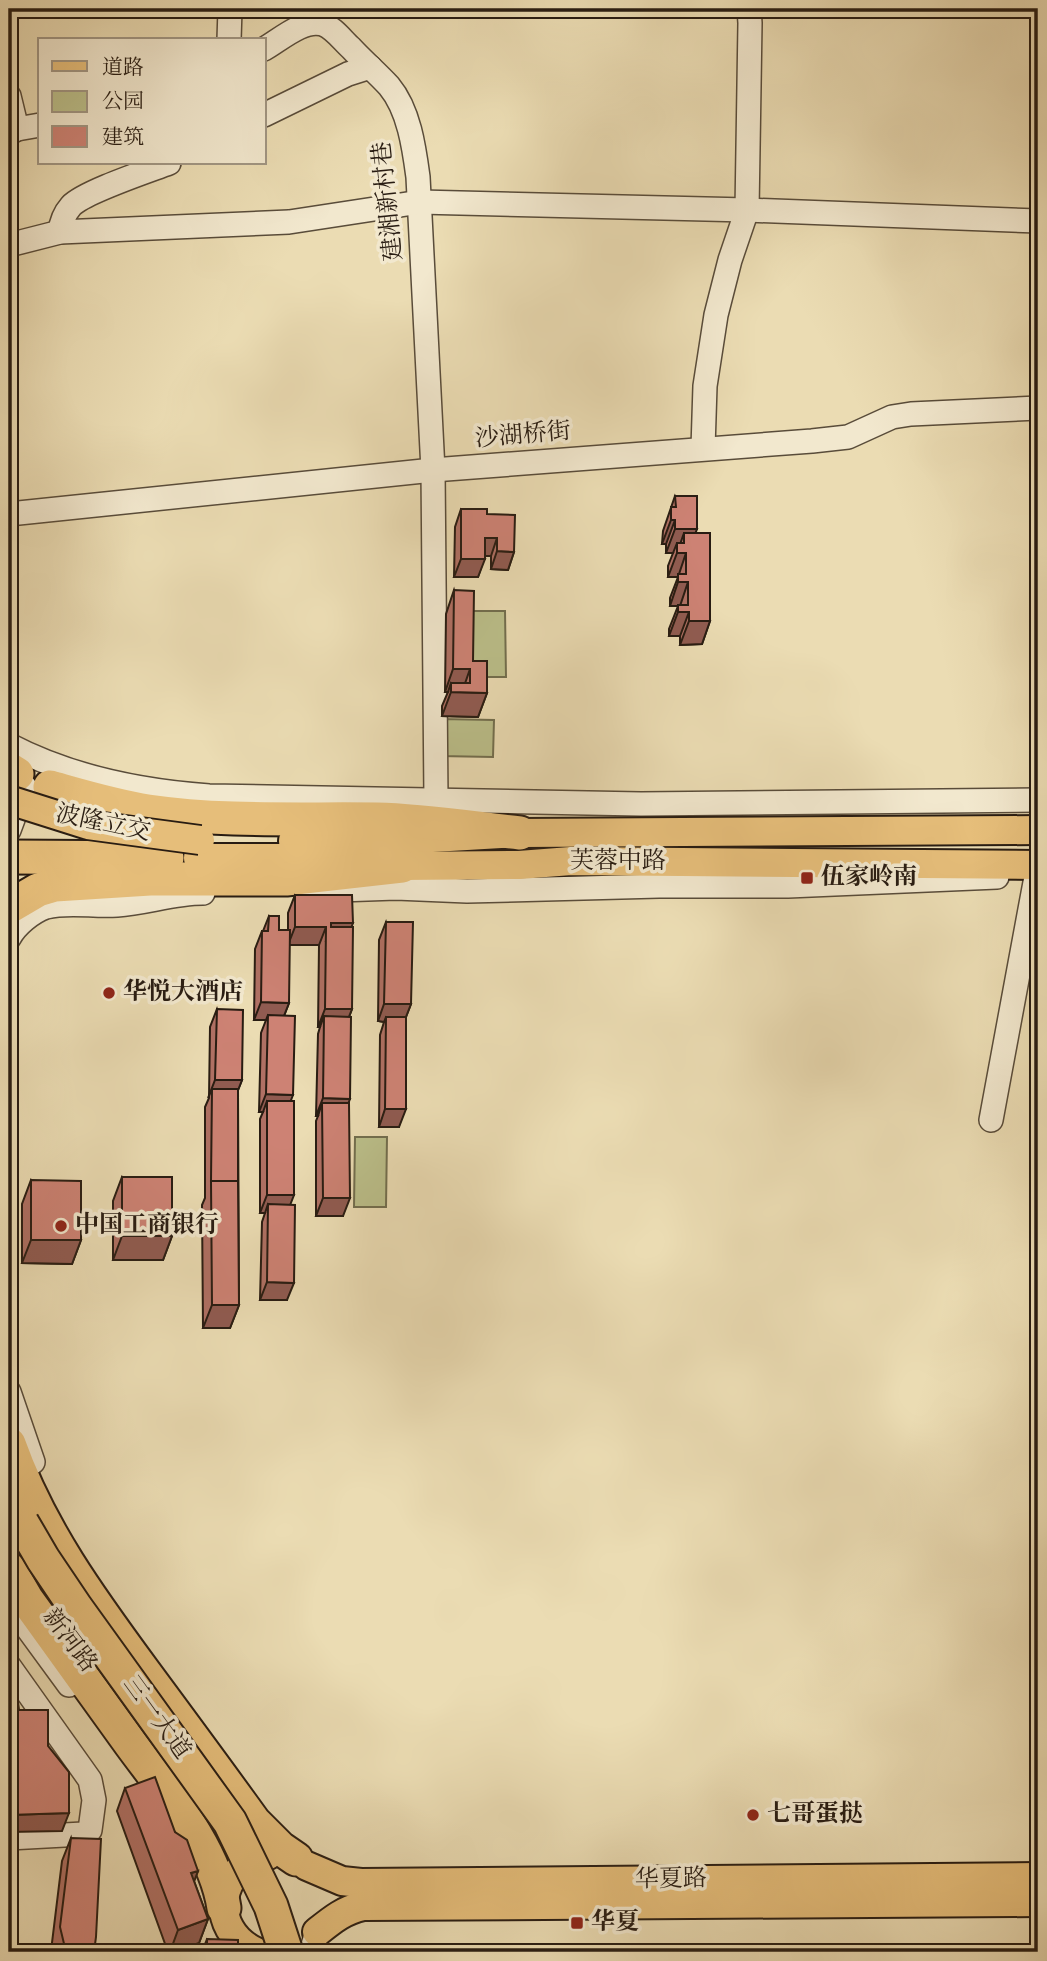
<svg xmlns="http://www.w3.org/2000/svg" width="1047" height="1961" font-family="Vollkorn,'Noto Serif SC',serif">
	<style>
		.green { fill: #bbbf8a; stroke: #726e4e; stroke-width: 2 }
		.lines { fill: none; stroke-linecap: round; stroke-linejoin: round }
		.minor-casing { stroke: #594c3a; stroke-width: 26 }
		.major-casing { stroke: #281c12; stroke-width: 32 }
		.highway-casing { stroke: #281c12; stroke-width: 37 }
		.minor { stroke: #f2e8ce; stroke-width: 23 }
		.major { stroke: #e6be7a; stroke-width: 28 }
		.highway { stroke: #e6be7a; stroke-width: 33 }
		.major-bridge-casing { stroke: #281c12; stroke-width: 32; stroke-linecap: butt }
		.highway-bridge-casing { stroke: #281c12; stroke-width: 37; stroke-linecap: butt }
		.major-bridge { stroke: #e6be7a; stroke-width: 28 }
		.highway-bridge { stroke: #e6be7a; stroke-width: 33 }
		.wall { fill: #b07064; stroke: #281c12; stroke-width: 2 }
		.shaded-wall { fill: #905b51; stroke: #281c12; stroke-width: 2 }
		.building { fill: #cd8274; stroke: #281c12; stroke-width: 2 }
		.poi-dot { fill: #8f2418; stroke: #f2e8ce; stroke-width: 2.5 }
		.labels { text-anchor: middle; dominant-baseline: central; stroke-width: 7; stroke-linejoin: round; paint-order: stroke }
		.street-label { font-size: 24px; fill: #281c12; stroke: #f2e8ce }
		.poi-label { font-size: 24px; font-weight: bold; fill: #281c12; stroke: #f2e8ce; text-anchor: start }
	</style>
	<rect width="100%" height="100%" fill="#ebdcb3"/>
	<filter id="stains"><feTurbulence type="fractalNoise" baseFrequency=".00286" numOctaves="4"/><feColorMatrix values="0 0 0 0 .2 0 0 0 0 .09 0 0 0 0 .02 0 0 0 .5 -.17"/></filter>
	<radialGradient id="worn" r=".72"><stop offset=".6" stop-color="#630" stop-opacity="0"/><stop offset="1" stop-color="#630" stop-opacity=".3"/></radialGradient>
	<g class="green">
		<path d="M473,611H505L506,677H473Z"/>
		<path d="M441,719L494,720L493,757L440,756Z"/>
		<path d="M355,1137H387L386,1207H354Z"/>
	</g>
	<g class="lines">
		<g class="minor-casing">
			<g id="minor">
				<path d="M229,40L230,9"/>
				<path d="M264,49C280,40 303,19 322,24C333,27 343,41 351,48C363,61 377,73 389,86C409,110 414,147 418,177L433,470L436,799"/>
				<path d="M9,96L17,129"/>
				<path d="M264,115L348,74L370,67"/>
				<path d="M9,133L17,129L40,125"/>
				<path d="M60,232C61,223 64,214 71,206C84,192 148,171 169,163"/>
				<path d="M9,245L60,232L289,222L420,202L747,210L1038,221"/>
				<path d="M703,448L705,386L716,315L730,260L747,210L750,23L749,9"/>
				<path d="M9,514L433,470L812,441L848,437L892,417L911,414L1038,408"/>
				<path d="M9,745C70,777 140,791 209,796L641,804L1038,800"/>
				<path d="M9,830L25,787"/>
				<path d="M311,891L396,888L467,891L659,886H788L997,877"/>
				<path d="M9,938C16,925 32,912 46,907C69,901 94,907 117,905C146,903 174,893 203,893"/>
				<path d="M991,1120L1036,877"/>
				<path d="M9,1392L33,1462"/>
				<path d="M9,1603L69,1685"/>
				<path d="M9,1666L90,1780L94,1800L90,1830L83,1834L9,1838"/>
				<path d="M311,1952L317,1932"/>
			</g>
		</g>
		<g class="major-casing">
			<g id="major">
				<path d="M293,841H381L520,833L1038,830"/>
				<path d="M198,858H285L402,866L519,865L571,861L1038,865"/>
				<path d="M307,1866L342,1881L361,1883L1038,1877"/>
				<path d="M317,1932C332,1920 344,1910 363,1906L1038,1902"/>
				<path d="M256,1952C207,1929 216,1866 268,1855"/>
			</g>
		</g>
		<g class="highway-casing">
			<g id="highway">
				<path d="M9,769L17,774"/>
				<path d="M50,787C82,796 115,806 148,811C224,822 300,818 377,819C424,820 473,828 520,833"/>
				<path d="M9,857L167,858"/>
				<path d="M9,907L38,890L55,885L150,879H286L402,866"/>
				<path d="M9,1444C39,1529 91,1600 144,1672C181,1722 218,1772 254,1822L280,1848L296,1859"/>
				<path d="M9,1569L27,1600C61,1647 95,1695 130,1743C165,1791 215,1848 224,1908"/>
			</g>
		</g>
		<use href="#minor" class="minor"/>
		<use href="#major" class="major"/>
		<use href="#highway" class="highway"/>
		<g class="major-bridge-casing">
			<path id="major-bridge" d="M9,800L88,825L200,840"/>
		</g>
		<g class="highway-bridge-casing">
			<path id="highway-bridge" d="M22,1523L43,1559L76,1608L230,1822L271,1906L286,1952"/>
		</g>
		<use href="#major-bridge" class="major-bridge"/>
		<use href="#highway-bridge" class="highway-bridge"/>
	</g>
	<g class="wall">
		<path d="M675,496L696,533L710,621L702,644L680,645V636H669V629L678,606H670V598L678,577H668V566L673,553H666V544H662L663,531Z"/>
		<path d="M461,509L487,514L514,552L508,570L491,569V556H485L478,577H454L455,527Z"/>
		<path d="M454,590L473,661L487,693L478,717L442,716V706L448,692H445L446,614Z"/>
		<path d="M295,895L351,927L352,1009L349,1017L348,1103L343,1216H316V1121L318,1116H316L318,1034L320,1027H318L319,945H289V1003L284,1016L291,1101L290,1205L287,1300H260L262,1222L265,1213H260V1119L263,1112H259L261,1033L266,1020H254L255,949L262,931H263L269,916L279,930H288V913Z"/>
		<path d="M386,922L411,1004L406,1017L399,1127H379L380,1035L384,1022L378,1021L379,940Z"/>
		<path d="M217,1009L242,1080L238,1090L239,1305L230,1328H203L202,1205L205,1198V1107L209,1098L210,1027Z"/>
		<path d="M122,1177L172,1236L163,1260H113V1201Z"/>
		<path d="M31,1180L81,1240L72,1264L22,1263V1204Z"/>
		<path d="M125,1788L175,1832L198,1871L194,1881L208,1919L199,1943L174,1952H168L117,1811Z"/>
		<path d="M71,1838L94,1952H52L51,1951L62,1861Z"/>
		<path d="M207,1939L238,1952H202Z"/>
	</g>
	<g class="shaded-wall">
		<path d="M671,520H675L666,544H662Z"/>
		<path d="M675,529H697L688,553L684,543V533L677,553V543L673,553H666Z"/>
		<path d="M485,538H497L491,556H478Z"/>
		<path d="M497,551L514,552L508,570L491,569Z"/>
		<path d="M677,553H686L678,577H668Z"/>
		<path d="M461,559H485L478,577H454Z"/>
		<path d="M678,582H688L680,606H670Z"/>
		<path d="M678,612H689L680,636H669Z"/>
		<path d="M689,621H710L702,644L680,645Z"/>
		<path d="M453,669H470L462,692L451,683L448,692H445Z"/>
		<path d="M451,692L487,693L478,717L442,716Z"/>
		<path d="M331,923H353L346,941H326Z"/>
		<path d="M295,927H326L319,945H288Z"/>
		<path d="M261,1002L289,1003L282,1021L268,1015L266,1020H254Z"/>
		<path d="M384,1004H411L404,1022L386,1017L384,1022L378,1021Z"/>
		<path d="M325,1009H352L345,1027L324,1016L320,1027H318Z"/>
		<path d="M215,1080H242L235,1098L212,1089L208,1098Z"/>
		<path d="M266,1094L293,1095L286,1113L267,1101L263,1112H259Z"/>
		<path d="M323,1098L350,1099L343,1117L322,1103L318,1116H316Z"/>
		<path d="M385,1109H406L399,1127H379Z"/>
		<path d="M267,1195H294L287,1213L268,1204L265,1213H260Z"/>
		<path d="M323,1198H350L343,1216H316Z"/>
		<path d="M122,1236H172L163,1260H113Z"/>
		<path d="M31,1240H81L72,1264L22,1263Z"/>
		<path d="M267,1282L294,1283L287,1300H260Z"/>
		<path d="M212,1305H239L230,1328H203Z"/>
		<path d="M69,1813L62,1831L9,1832V1815Z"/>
		<path d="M198,1871L189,1895L191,1873Z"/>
		<path d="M208,1919L199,1943L174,1952H170L178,1930Z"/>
	</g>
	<g class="building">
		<path d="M675,496H697V529H675V520H671V507H676Z"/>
		<path d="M461,509H487V514L515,515L514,552L497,551V538H485V559H461Z"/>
		<path d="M684,533H710V621H689V612H678V605H688V582H678V574H686V553H677V543H684Z"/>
		<path d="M454,590L474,591L473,661H487V693L451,692V683H470V669H453Z"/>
		<path d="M295,895H352L353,923H331V927H353L352,1009H325L326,927H295Z"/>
		<path d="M269,916H279V930H290L289,1003L261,1002L262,931H268Z"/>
		<path d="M386,922H413L411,1004H384Z"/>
		<path d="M217,1009L243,1010L242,1080H215Z"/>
		<path d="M268,1015L295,1016L293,1095L266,1094Z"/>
		<path d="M324,1016L351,1017L350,1099L323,1098Z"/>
		<path d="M386,1017H406V1109H385Z"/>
		<path d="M212,1089H238V1184V1181H211Z"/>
		<rect x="267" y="1101" width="27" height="94"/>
		<path d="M322,1103H349L350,1198H323Z"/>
		<rect x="122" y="1177" width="50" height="59"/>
		<path d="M31,1180L81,1181V1240H31Z"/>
		<path d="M211,1181H238L239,1305H212Z"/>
		<path d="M268,1204L295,1205L294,1283L267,1282Z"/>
		<path d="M9,1653L12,1657L19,1710H48V1746L69,1772V1813L9,1815Z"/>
		<path d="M155,1777L175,1832L187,1840L198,1871L191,1873L208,1919L178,1930L125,1788Z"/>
		<path d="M71,1838L101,1839L96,1937L94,1952H66L60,1927Z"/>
		<path d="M207,1939L238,1940V1952H207Z"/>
		<path d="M22,1947L34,1952H20Z"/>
	</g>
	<g class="poi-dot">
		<rect x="800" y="871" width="14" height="14" rx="3.5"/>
		<circle cx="109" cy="993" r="7"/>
		<circle cx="61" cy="1226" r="7"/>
		<circle cx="753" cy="1815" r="7"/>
		<rect x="570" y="1916" width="14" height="14" rx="3.5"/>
	</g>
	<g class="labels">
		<g class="street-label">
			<text transform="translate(389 201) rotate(-96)">建湘新村巷</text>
			<text transform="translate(523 436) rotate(-5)">沙湖桥街</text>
			<text transform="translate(103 824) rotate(12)">波隆立交</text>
			<text x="618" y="862">芙蓉中路</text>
			<text transform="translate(69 1641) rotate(53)">新河路</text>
			<text transform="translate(156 1718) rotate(54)">三一大道</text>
			<text transform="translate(671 1880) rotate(-1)">华夏路</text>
		</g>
		<g class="poi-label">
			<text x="821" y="878">伍家岭南</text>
			<text x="123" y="993">华悦大酒店</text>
			<text x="75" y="1226">中国工商银行</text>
			<text x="767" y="1815">七哥蛋挞</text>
			<text x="591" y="1923">华夏</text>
		</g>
	</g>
	<rect width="1047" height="1961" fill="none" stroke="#ebdcb3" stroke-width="35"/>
	<rect x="10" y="10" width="1026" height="1940" fill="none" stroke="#281c12" stroke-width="3.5"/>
	<rect x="18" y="18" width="1012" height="1926" fill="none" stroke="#281c12" stroke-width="2"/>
	<rect x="38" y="38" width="228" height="126" fill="#f2e8ce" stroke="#a19683" stroke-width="2"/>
	<rect x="52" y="61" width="35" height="10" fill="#e6be7a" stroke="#a19683" stroke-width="2"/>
	<text x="102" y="74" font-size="21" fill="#281c12">道路</text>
	<rect x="52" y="91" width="35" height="21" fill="#bbbf8a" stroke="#a19683" stroke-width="2"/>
	<text x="102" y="108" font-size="21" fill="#281c12">公园</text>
	<rect x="52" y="126" width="35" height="21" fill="#cd8274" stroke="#a19683" stroke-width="2"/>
	<text x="102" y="144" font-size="21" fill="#281c12">建筑</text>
	<rect width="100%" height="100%" filter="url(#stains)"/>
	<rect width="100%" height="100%" fill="url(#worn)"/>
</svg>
